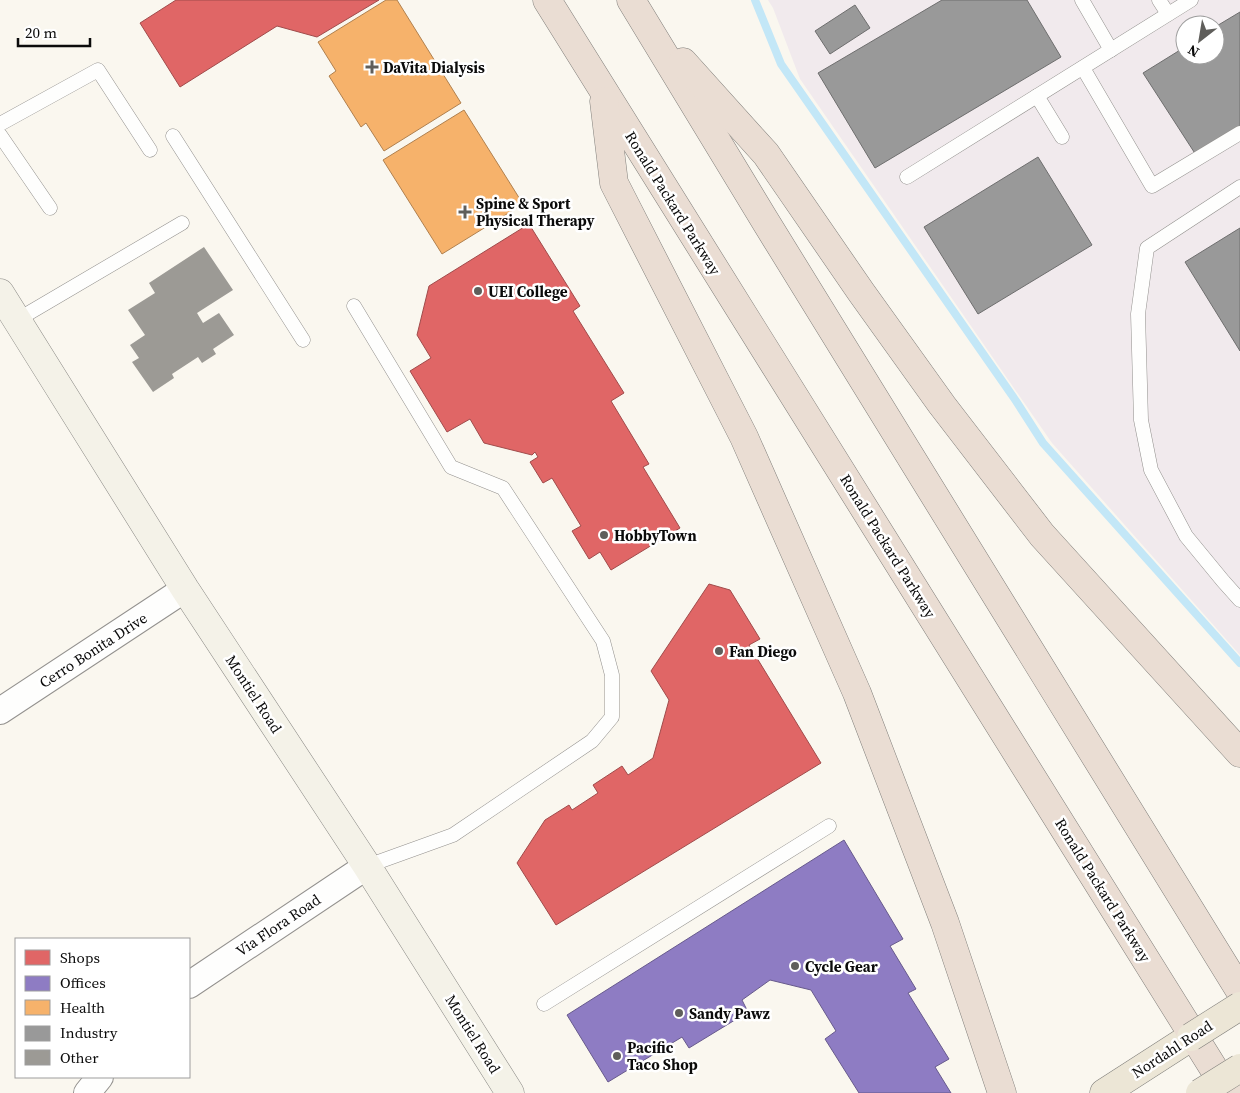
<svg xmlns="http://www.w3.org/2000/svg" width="1240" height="1093" font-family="'Source Serif 4',serif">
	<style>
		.industrial { fill: #f1eaed; fill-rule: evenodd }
		.shops { fill: #e06666; stroke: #a04b4b }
		.offices { fill: #8e7cc3; stroke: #675a8c }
		.health { fill: #f6b26b; stroke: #b0804e }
		.industry { fill: #999; stroke: #6e6e6e }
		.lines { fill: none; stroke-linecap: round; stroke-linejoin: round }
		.stream { stroke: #c3e7f7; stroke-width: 8 }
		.building { fill: #9c9a95 }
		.lane-casing { stroke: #93918e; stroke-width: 15 }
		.street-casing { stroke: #93918e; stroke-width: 28 }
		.secondary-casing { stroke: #898884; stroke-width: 29 }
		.primary-casing { stroke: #807f7b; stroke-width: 29 }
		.highway-casing { stroke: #807f7b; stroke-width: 29 }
		.lane { stroke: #fefefd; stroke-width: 14 }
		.street { stroke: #fefefd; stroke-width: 26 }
		.secondary { stroke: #f4f2e8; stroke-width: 28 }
		.primary { stroke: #ece6d6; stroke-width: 28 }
		.highway { stroke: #eaddd3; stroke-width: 28 }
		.primary-bridge-casing { stroke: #807f7b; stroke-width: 29; stroke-linecap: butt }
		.primary-bridge { stroke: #ece6d6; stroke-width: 28 }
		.poi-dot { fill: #5f5e5b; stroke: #fff; stroke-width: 2 }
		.labels { text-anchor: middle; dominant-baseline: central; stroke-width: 5; stroke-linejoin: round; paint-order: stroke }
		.poi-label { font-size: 15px; font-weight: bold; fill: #0b0b0b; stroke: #fff; text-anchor: start }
		.street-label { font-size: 15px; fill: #0b0b0b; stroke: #fff }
	</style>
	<rect width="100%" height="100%" fill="#faf7ef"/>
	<path class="industrial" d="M768,0H1240V655L1052,443L800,79L773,8ZM1185,25H1215V55H1185Z"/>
	<g class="shops">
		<path d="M176,0H379L317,37L277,26L180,87L140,23Z"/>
		<path d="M529,224L580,306L573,311L624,393L611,401L649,464L643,467L680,528L611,570L600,552L589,559L572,531L581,526L552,478L543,483L530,462L538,457L535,452L532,455L484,443L470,419L447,432L410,371L431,358L417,335L429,286Z"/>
		<path d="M709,584L730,590L760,639L749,645L821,763L556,925L517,863L545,820L569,805L572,810L598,793L593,785L622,766L628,775L653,758L669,700L651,671Z"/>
	</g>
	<path class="offices" d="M844,840L903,939L890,946L916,989L908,993L949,1059L935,1067L951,1093H859L825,1039L836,1031L811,990L770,980L742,1000L748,1012L689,1048L682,1037L608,1082L567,1015Z"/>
	<g class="health">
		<path d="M386,0H397L461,103L384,151L366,123L361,127L329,76L336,71L318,42Z"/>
		<path d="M464,110L523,204L442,254L383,160Z"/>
	</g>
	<g class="industry">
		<path d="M942,0H1027L1061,57L875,168L818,73Z"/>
		<path d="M855,5L870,28L830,54L815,31Z"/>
		<path d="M1240,12V127L1196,155L1143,73L1185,47V55H1215V27Z"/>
		<path d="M1038,157L1092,245L978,314L924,227Z"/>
		<path d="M1240,228V351L1185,262Z"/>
	</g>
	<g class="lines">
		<path class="stream" d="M755,0L781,64L1016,401L1043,443L1240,663"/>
	</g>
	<path class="building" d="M204,247L233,290L197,313L203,323L219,313L234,335L213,349L216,354L202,363L198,357L172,374L174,378L153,392L132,362L139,358L130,345L145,335L128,310L155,293L149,283Z"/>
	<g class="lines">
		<g class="lane-casing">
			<g id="lane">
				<path d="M1082,0L1111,50"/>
				<path d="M1159,0L1168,14"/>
				<path d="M1083,68L1152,186L1240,133"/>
				<path d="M1037,96L1062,137"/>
				<path d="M0,124L98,70L150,150"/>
				<path d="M0,135L50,208"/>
				<path d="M173,136L303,340"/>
				<path d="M907,177L1191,0"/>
				<path d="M1240,187L1147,248L1138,314L1141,420L1151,470L1186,536L1223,581L1240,600"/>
				<path d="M354,306L451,467L503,488L603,641L612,675V717L592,741L453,835L367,866"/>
				<path d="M17,320L182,223"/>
				<path d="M544,1004L829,826"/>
			</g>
		</g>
		<g class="street-casing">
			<g id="street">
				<path d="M0,711L185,589"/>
				<path d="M189,985L367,866"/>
				<path d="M87,1093L100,1077"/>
			</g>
		</g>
		<g class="secondary-casing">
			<path id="secondary" d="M0,293L185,589L367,866L510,1093"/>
		</g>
		<g class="primary-casing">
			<path id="primary" d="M1104,1093L1191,1037"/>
		</g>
		<g class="highway-casing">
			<g id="highway">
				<path d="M547,0L1229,1093"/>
				<path d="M631,0L764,219L1240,991"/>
				<path d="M683,62L766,154L861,292L942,405L1042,535L1240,753"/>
				<path d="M604,101L614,183L744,437L857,693L945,923L1002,1093"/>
			</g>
		</g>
		<use href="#lane" class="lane"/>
		<use href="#street" class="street"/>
		<use href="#secondary" class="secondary"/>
		<use href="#primary" class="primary"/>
		<use href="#highway" class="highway"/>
		<g class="primary-bridge-casing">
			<g id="primary-bridge">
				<path d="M1191,1037L1240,1006"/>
				<path d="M1200,1093L1240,1068"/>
			</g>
		</g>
		<use href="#primary-bridge" class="primary-bridge"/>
	</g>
	<g class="poi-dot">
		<path d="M369.5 59.5h5v5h5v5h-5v5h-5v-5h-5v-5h5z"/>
		<path d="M462.5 204.5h5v5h5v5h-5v5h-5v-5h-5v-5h5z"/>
		<circle cx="478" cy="291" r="5"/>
		<circle cx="604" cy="535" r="5"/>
		<circle cx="719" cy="651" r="5"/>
		<circle cx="795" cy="966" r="5"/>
		<circle cx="679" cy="1013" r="5"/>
		<circle cx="617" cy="1056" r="5"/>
	</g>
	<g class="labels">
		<g class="poi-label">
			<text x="383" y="67">DaVita Dialysis</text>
			<text x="476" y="203">Spine &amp; Sport<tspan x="476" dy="17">Physical Therapy</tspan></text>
			<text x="488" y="291">UEI College</text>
			<text x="614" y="535">HobbyTown</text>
			<text x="729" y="651">Fan Diego</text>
			<text x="805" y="966">Cycle Gear</text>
			<text x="689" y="1013">Sandy Pawz</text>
			<text x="627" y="1047">Pacific<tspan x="627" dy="17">Taco Shop</tspan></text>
		</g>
		<g class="street-label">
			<text transform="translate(673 203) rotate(58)">Ronald Packard Parkway</text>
			<text transform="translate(888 546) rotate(58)">Ronald Packard Parkway</text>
			<text transform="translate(93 650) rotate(-33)">Cerro Bonita Drive</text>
			<text transform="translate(254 694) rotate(57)">Montiel Road</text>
			<text transform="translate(1103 890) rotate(58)">Ronald Packard Parkway</text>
			<text transform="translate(278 925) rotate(-34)">Via Flora Road</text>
			<text transform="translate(473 1034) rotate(58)">Montiel Road</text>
			<text transform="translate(1172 1049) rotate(-33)">Nordahl Road</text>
		</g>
	</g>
	<rect x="15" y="938" width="175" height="140" fill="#ffffff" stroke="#9d9d9d"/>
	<rect x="25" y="950" width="25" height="15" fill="#e06666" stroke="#9d9d9d"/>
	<text x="60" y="963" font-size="15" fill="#0b0b0b">Shops</text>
	<rect x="25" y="976" width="25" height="15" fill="#8e7cc3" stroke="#9d9d9d"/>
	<text x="60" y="988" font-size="15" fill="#0b0b0b">Offices</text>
	<rect x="25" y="1000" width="25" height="15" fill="#f6b26b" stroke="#9d9d9d"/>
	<text x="60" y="1013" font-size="15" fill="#0b0b0b">Health</text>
	<rect x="25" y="1026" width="25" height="15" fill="#999999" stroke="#9d9d9d"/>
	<text x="60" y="1038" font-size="15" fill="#0b0b0b">Industry</text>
	<rect x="25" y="1050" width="25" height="15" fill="#9c9a95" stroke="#9d9d9d"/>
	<text x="60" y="1063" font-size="15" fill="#0b0b0b">Other</text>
	<g transform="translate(1200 40) rotate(211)"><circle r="24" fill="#ffffff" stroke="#9d9d9d"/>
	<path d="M0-4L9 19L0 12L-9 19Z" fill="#5f5e5b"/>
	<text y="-8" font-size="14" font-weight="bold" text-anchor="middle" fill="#0b0b0b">N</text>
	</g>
	<path d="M18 38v8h72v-8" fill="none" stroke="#0b0b0b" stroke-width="2.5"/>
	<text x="25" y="38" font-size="15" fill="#0b0b0b" stroke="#ffffff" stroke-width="4" paint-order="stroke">20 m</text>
</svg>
